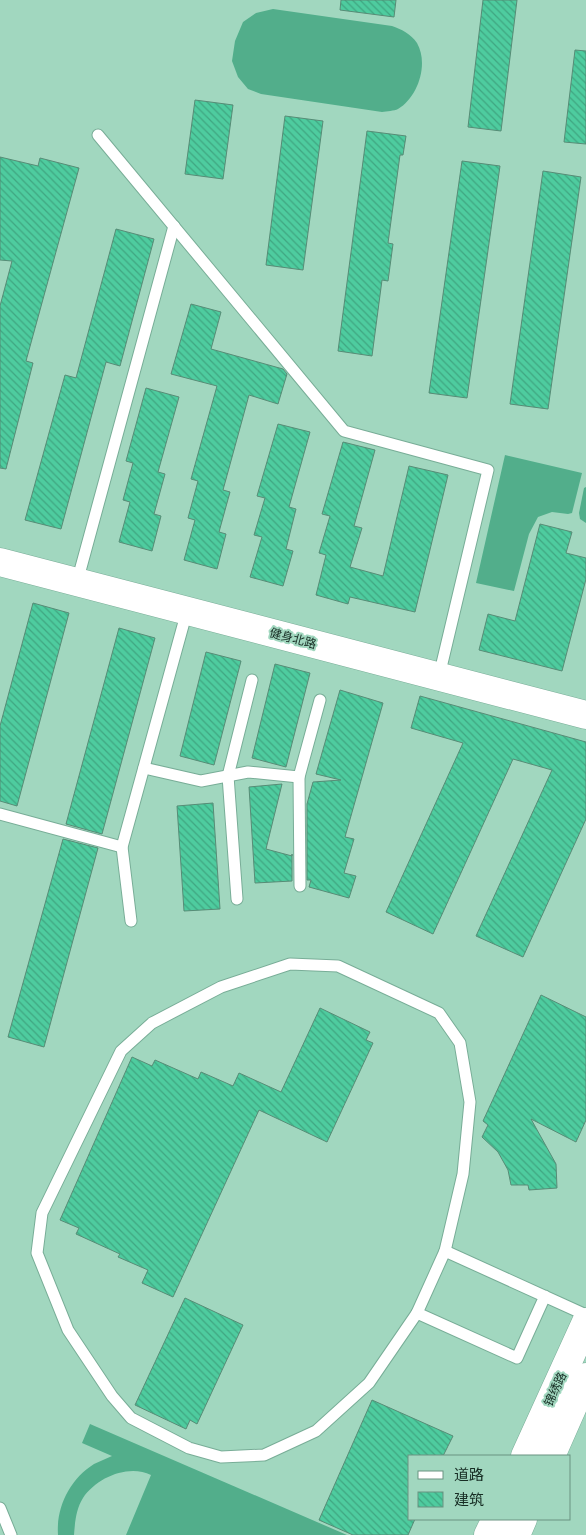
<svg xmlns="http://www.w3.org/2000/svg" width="586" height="1535" font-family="Manrope,'Noto Sans SC',sans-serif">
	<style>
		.garden { fill: #52ae8b }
		.building { fill: url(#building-back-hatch); stroke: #578c76 }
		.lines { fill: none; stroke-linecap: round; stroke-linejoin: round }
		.lane-casing { stroke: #78ad97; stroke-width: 13 }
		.secondary-casing { stroke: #78ad97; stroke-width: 29 }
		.lane { stroke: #fff; stroke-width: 11 }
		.secondary { stroke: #fff; stroke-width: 28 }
		.labels { text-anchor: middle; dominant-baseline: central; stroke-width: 4; stroke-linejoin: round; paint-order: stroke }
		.street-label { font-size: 12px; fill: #172d24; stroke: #a1d7bf }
	</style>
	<defs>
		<pattern id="building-back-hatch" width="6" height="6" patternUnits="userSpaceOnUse" patternTransform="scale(1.25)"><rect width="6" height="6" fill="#4ecc9f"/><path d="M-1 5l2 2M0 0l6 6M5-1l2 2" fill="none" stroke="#40a681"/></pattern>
	</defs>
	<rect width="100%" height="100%" fill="#a1d7bf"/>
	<g class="garden">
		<path d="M273,9L392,26C401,29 411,34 417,43C429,64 418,97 398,109C394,111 387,111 382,112L261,94L248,89L238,77L232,61L235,41L243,22L256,13Z"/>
		<path d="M505,455L582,473L572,513L568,514L552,512L538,517L529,534L514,591L476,583Z"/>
		<path d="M586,487V523L580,519L579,513L584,488Z"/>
		<path d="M90,1424L347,1535H126L151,1475C129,1464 97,1477 83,1498C76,1509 75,1522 74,1535H58C56,1507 70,1479 94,1464C100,1461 106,1459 112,1456L82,1443Z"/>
	</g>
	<g class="building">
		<path d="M341,0H396L394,17L340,10Z"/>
		<path d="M483,0H517L501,131L468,127Z"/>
		<path d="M575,50L586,51V144L564,142Z"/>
		<path d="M195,100L233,105L223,179L185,174Z"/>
		<path d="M285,116L323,121L303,270L266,265Z"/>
		<path d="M367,131L406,136L403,155H400L388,243L393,244L388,281L382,280L372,356L338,351Z"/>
		<path d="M0,157L38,166L40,158L79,168L26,361L33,363L6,469L0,468V306L12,261L0,260Z"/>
		<path d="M462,161L500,166L467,398L429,393Z"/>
		<path d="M543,171L581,177L548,409L510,404Z"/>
		<path d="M116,229L154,239L120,366L106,362L61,529L25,520L65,375L76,378Z"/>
		<path d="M191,304L221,312L211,349L283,369L287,374L278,404L249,395L223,490L230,492L219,532L226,534L217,569L184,560L195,520L188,518L198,481L191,479L217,386L171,374Z"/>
		<path d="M146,388L179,397L158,472L165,474L154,514L161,516L152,551L119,542L130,502L123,500L133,463L126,461Z"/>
		<path d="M278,424L310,432L289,507L296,509L286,549L293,551L283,586L250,577L262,537L254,535L265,498L257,496Z"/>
		<path d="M343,442L375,450L354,526L362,528L350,567L383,576L409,466L448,475L415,612L350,597L348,604L316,595L326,555L319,553L330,516L322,514Z"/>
		<path d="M540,524L572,532L566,553L586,558V579L562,671L479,650L488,614L515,621Z"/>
		<path d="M33,603L69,613L17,806L0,801V726Z"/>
		<path d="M119,628L155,638L102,834L66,824Z"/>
		<path d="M206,652L241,661L214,765L180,756Z"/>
		<path d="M275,664L310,673L286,767L252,758Z"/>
		<path d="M340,690L383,703L345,837L354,839L344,873L356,876L349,898L309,887L311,880H307V804L313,782L341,780L316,774Z"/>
		<path d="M420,696L586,742V819L523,957L476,936L552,770L513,759L433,934L386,912L463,743L411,728Z"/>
		<path d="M282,784L266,849L292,856V854V881L255,883L249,787Z"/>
		<path d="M213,803L220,909L184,911L177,806Z"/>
		<path d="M63,839L98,848L44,1047L8,1037Z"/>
		<path d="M541,995L586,1017V1120L576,1142L531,1119L556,1164L557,1188L529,1190L528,1185H511L508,1170L498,1152L482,1137L488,1125L483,1121Z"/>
		<path d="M320,1008L370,1032L366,1040L373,1043L327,1142L259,1110L173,1297L142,1283L148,1270L118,1257L120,1254L76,1234L79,1228L60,1220L132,1057L152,1066L155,1060L198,1079L201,1072L233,1086L239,1073L281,1092Z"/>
		<path d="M185,1298L243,1325L197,1424L190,1420L186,1429L135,1405Z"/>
		<path d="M372,1400L453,1436L443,1456H410V1519H415L408,1535H353L319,1520Z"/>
	</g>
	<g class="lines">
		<g class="lane-casing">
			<g id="lane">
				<path d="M98,135L344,431L488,470L439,676"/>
				<path d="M77,582L174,226"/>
				<path d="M144,768L201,781L248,772L299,777"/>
				<path d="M0,814L122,847"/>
				<path d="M300,886L299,777L320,700"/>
				<path d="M237,899L228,776L252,680"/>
				<path d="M131,921L122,847L187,611"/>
				<path d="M545,1296L517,1358L417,1313L445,1251L586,1315"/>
				<path d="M417,1313L369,1383L316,1431L264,1455L221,1457L189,1448L131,1418L112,1396L68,1330L37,1253L42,1213L121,1051L152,1023L221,987L290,964L338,966L439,1013L460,1043L470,1102L463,1174L445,1251"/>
				<path d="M0,1508L11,1535"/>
			</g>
		</g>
		<g class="secondary-casing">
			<g id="secondary">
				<path d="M0,562L586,715"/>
				<path d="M525,1456L586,1322"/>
				<path d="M551,1456L586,1377"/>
				<path d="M488,1535L496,1519"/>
				<path d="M516,1535L523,1519"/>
			</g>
		</g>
		<use href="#lane" class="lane"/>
		<use href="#secondary" class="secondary"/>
	</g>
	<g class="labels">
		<g class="street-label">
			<text transform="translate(293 638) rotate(15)">健身北路</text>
			<text transform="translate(555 1389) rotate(-65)">锦绣路</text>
		</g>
	</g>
	<rect x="408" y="1455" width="162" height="65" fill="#a1d7bf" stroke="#6a9381"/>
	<rect x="418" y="1471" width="25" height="8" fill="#ffffff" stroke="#6a9381"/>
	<text x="454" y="1480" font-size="15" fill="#172d24">道路</text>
	<rect x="418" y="1492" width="25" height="15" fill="url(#building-back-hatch)" stroke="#6a9381"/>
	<text x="454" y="1505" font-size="15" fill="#172d24">建筑</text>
</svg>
